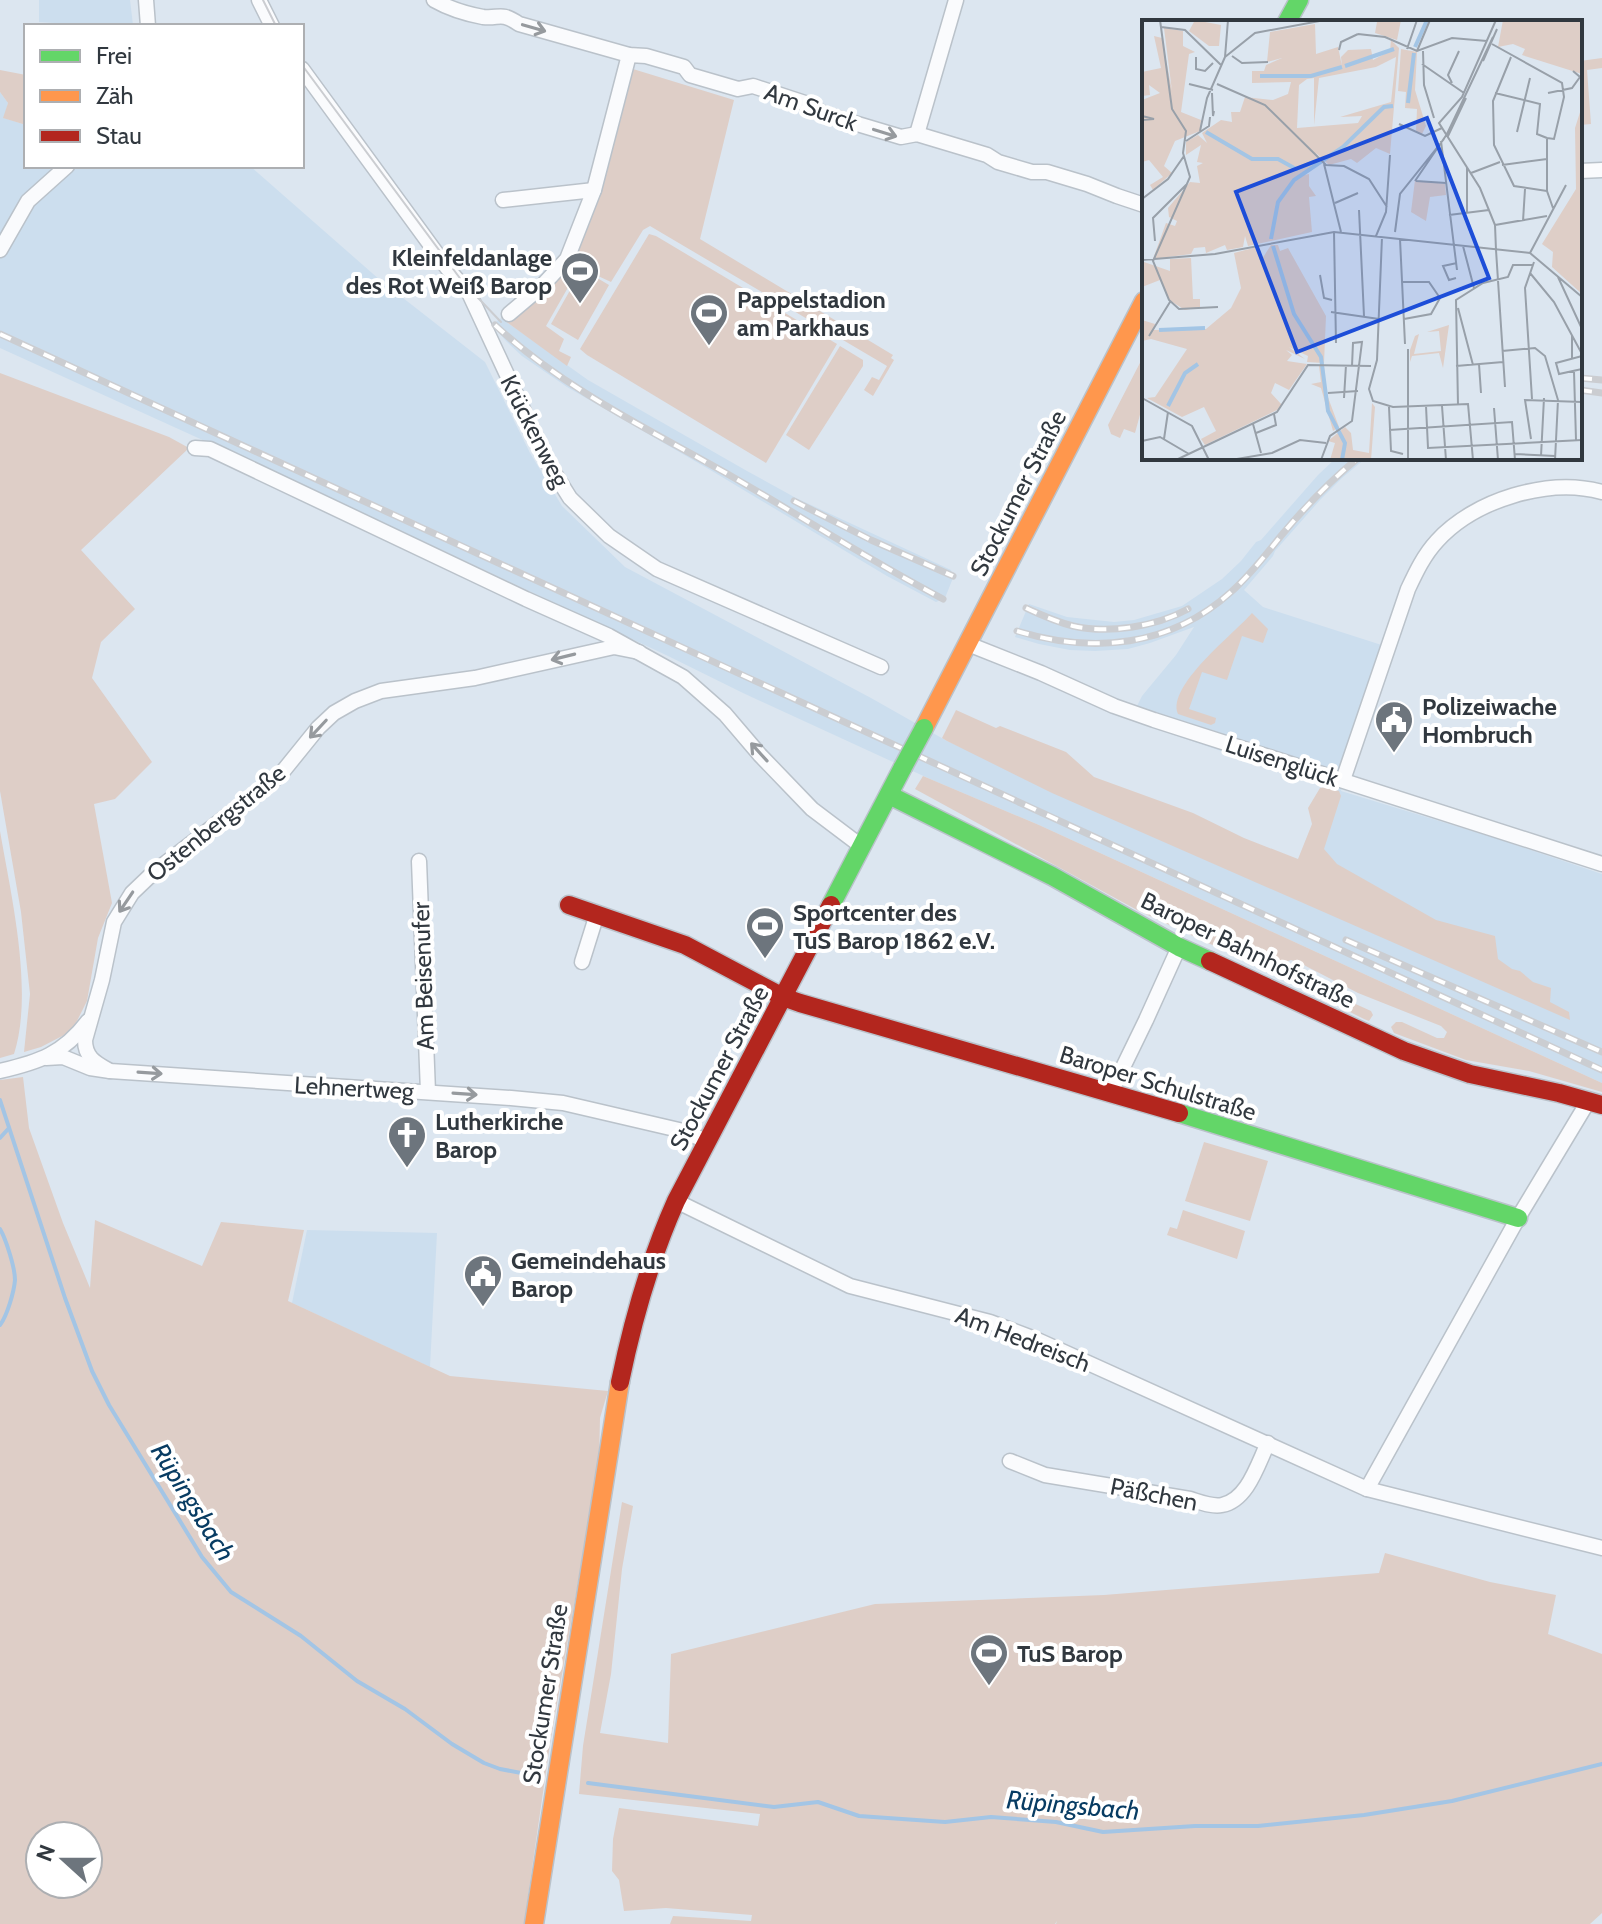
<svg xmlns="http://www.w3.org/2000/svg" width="1602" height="1924" font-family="Cabin,sans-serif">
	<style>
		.built { fill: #ccdeee }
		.green { fill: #decec7; fill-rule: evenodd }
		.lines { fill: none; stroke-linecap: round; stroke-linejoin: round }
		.stream { stroke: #a3c5e5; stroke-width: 4 }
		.street-casing { stroke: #bac2ca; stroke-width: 17 }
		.fast-casing { stroke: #bac2ca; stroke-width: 21 }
		.slow-casing { stroke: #bac2ca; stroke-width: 21 }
		.jam-casing { stroke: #bac2ca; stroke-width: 21 }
		.street { stroke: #fafbfd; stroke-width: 14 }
		.fast { stroke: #63d668; stroke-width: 18 }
		.slow { stroke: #ff974d; stroke-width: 18 }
		.jam { stroke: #b3261e; stroke-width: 18 }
		.tram { stroke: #cbcdd1; stroke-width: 2 }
		.rail-casing { stroke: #cbcdd1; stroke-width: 7 }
		.rail { stroke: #fff; stroke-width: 4; stroke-dasharray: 12; stroke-linecap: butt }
		.fast-bridge-casing { stroke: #bac2ca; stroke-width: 21; stroke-linecap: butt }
		.fast-bridge { stroke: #63d668; stroke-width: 18 }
		.oneway { stroke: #969a9e }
		.labels { text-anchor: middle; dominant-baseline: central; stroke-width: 8; stroke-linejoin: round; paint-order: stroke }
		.street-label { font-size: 24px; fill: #31383f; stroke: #fff }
		.poi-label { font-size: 24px; font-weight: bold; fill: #31383f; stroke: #fff; text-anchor: start }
		.water-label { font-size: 26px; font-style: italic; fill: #083c63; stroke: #fff }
		.inset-river { fill: none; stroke: #a3c5e5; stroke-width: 4 }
		.inset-road { fill: none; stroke: #98a0a9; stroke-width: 2 }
		.view { fill: #1d4ed8; fill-opacity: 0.15; stroke: #1d4ed8; stroke-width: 4 }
		.inset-edge { fill: none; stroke: #31383f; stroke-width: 4 }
	</style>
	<rect width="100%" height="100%" fill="#dce6f0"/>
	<g class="built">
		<path d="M39,0H130L133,25L70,26V24L39,22Z"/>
		<path d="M0,92L8,103L4,118L26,125V166H250L380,280L485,362L530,453L562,506L625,567L871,698L947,741L1293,898L1327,787L1130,720L1142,696L1176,655L1194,627L1150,643L1128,649L1095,651L1070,650L1039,644L1015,637L1029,604L1067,617L1114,622L1134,620L1182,606L1222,579L1241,561L1256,542L1261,540L1318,475L1336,458H1366L1342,478L1320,500L1275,551L1273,556L1244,590L1263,607L1391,648L1341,791L1495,838L1602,874V1083L1039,825L930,779L743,693L666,655L363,513L0,348Z"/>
		<path d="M501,318L588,380L747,471L796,498L951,570L953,578L945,598L936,602L887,576L712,471L567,387L522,356L506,341L492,325Z"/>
		<path d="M307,1230L437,1233L430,1367L292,1303Z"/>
	</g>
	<g class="green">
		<path d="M1602,58V68L1587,70L1591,124L1580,125V61Z"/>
		<path d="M633,69L734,100L700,239L893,355L891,358L894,360L873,396L864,390L872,377L879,380L887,366L650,226L643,230L611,282L572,264L578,270L546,326L564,339L559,351L571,357L567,366L501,318L521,304L574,242Z"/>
		<path d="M0,70L26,75V125L3,118L8,103L0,92Z"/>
		<path d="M649,234L656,236L837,344L766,463L587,355L580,349Z"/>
		<path d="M582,269L609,285L578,340L551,324Z"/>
		<path d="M840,346L863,360V366L809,450L786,435Z"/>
		<path d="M1144,355V400L1135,433L1124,429L1120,438L1111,434L1108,425Z"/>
		<path d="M0,373L169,437L189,448L81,550L135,609L101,642L92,678L152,762L115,799L94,804L112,903L98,938L87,1001L77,1021L68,1033L41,1047L24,1052L30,994L21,912L0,791Z"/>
		<path d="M1252,613L1268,629L1263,643L1242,636L1227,680L1202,672L1189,709L1216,718L1215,723L1211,725L1178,714C1166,686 1235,633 1252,613Z"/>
		<path d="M956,710L996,728L1000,726L1066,752L1094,777L1193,813L1244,838L1298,859L1312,824L1308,808L1320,788L1325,787L1339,791L1341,796L1324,849L1337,864L1436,920L1495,936L1498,959L1512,969L1520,971L1533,982L1551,988L1550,1002L1569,1012L1570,1020L1052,793L947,741L942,738Z"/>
		<path d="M923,776L1039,825L1602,1083V1092L1529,1071L1466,1060L1394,1033L1391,1027L1396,1022H1402L1437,1038H1444L1447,1032L1441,1026L1358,993L1298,962L1291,960L1283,963L1282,967L1283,971L1371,1011L1373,1015L1369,1021L1364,1019L1264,969L1137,910L915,789Z"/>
		<path d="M0,831C11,895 34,992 14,1054L0,1058Z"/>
		<path d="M23,1077L29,1128L63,1223L90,1288L95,1220L202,1266L221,1222L304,1230L288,1301L450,1376L608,1391L600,1418L599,1461L550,1744L524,1924H0V1080ZM40,1836H88V1884H40Z"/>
		<path d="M1204,1142L1268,1161L1250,1221L1185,1201Z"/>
		<path d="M1183,1210L1245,1231L1237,1259L1167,1235L1170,1227L1177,1229Z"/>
		<path d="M622,1502L633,1506L622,1569L611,1674L600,1733L668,1743L671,1654L875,1604L1104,1595L1379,1573L1385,1553L1490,1582L1556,1595L1548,1634L1602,1654V1913L1590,1924H1056L1057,1921L1055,1924H670L673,1916L751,1921L752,1915L666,1908L624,1911L619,1880L612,1871L613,1839L619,1808L758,1826L760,1814L579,1794L583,1746Z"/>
	</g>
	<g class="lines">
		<g class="stream">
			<path d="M0,1100L65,1298L92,1371L109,1405L202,1557L231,1592L301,1636L357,1681L405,1709L452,1744L484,1763L500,1769L532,1775"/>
			<path d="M0,1138L9,1128"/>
			<path d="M0,1229C6,1239 15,1268 15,1280C14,1292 7,1316 0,1325"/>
			<path d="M588,1783L774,1807L818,1802L859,1816L945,1822L991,1817L1056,1822L1103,1832L1195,1826H1258L1364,1815L1452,1801L1602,1764"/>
		</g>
		<g class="street-casing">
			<g id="street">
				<path d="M146,0L148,26"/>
				<path d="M259,0L272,26"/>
				<path d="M434,0C448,8 467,14 483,17C500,19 500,11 519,24L629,55L646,56L684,67L690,75L738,89L753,86L808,104L824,114L901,137L917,134L987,155L998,162L1032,172H1047L1087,184L1117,196L1144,205"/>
				<path d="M302,69L448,269L469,293L548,463L570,498L609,536L657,569L881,667"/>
				<path d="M917,134L956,0"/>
				<path d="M1580,171L1602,170"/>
				<path d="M503,200L594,190"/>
				<path d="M0,250L28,201L67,166"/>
				<path d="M509,314L541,287L567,259L594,190L629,55"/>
				<path d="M195,448L210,449L526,599L609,636L683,677L725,714L760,755L812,809L861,846"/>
				<path d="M968,644L1041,673L1114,706L1154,720L1602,864"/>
				<path d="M1343,780L1408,589C1416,572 1424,555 1437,541C1474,500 1549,477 1602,492"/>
				<path d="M419,861L428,1092"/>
				<path d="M582,962L597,914"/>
				<path d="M46,1058L63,1057L90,1068L110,1071L511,1098L563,1103L679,1130L707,1141"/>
				<path d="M0,1071C39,1062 63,1054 88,1021"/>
				<path d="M110,1071C96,1063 85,1058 85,1040L102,980L114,922L132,893L154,872L280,775L318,728L334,713L355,701L381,691L475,678L614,647L639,652"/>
				<path d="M1111,1092L1146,1020L1179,947"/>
				<path d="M676,1201L850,1286L990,1322L1035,1339L1367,1489L1602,1548"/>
				<path d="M1010,1461L1045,1475L1190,1499C1200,1502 1212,1507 1222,1505C1248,1500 1258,1463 1268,1443"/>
				<path d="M1367,1489L1518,1218L1589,1100"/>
			</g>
		</g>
		<g class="fast-casing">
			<g id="fast">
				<path d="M1287,22L1299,0"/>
				<path d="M889,795L1052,876L1179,947L1210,961"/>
				<path d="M831,905L903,767"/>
				<path d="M1179,1113L1518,1218"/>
			</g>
		</g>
		<g class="slow-casing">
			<g id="slow">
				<path d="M924,728L1144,301"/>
				<path d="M534,1924L620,1382"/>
			</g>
		</g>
		<g class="jam-casing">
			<g id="jam">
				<path d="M569,905L685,945L783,997L800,1003L1179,1113"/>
				<path d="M1210,961L1404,1051L1470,1074L1559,1093L1602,1105"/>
				<path d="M620,1382C633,1319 650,1259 676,1201L831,905"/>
			</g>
		</g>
		<use href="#street" class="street"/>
		<use href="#fast" class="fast"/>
		<use href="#slow" class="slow"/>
		<use href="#jam" class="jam"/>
		<g class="tram">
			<path d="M263,0L276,26"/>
			<path d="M302,65L462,281L501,322"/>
		</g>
		<g class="rail-casing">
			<g id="rail">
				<path d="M495,325C564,389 650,430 731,476C802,517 871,561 943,599"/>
				<path d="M0,334L1602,1070"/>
				<path d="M1580,378L1602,380"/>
				<path d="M1580,390L1602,393"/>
				<path d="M794,501L871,540L953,576"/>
				<path d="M1026,608C1041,615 1057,622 1073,626C1108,634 1155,627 1188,609"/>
				<path d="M1017,631C1093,654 1170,647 1231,592C1249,576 1265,556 1280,537C1304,508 1329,482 1358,458"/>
				<path d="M1346,940L1602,1052"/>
			</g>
		</g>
		<use href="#rail" class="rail"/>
		<g class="fast-bridge-casing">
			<path id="fast-bridge" d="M903,767L924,728"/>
		</g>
		<use href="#fast-bridge" class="fast-bridge"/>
	</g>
	<defs><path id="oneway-shaft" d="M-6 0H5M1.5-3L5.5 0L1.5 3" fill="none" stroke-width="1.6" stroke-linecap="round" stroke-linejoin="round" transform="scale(2)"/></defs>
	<g class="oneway">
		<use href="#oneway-shaft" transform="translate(534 28) rotate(16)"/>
		<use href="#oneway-shaft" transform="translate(885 133) rotate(17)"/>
		<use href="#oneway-shaft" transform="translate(563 657) rotate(166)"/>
		<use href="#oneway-shaft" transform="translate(318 729) rotate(133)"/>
		<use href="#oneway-shaft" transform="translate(759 752) rotate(-132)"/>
		<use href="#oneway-shaft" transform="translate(126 902) rotate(124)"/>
		<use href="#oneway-shaft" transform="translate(150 1073) rotate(4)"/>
		<use href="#oneway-shaft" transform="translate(465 1094) rotate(4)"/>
	</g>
	<defs>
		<g id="stadium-pin" transform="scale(2)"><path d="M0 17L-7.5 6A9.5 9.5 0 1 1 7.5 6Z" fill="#6d757d" stroke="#fff"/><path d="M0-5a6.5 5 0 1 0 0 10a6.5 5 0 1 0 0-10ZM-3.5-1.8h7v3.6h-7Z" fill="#fff"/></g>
		<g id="civic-pin" transform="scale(2)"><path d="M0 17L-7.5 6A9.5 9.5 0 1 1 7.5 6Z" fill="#6d757d" stroke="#fff"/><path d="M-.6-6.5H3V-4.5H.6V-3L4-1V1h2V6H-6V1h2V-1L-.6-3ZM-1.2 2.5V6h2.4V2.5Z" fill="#fff"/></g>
		<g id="church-pin" transform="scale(2)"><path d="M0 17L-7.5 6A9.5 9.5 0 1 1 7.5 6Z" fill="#6d757d" stroke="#fff"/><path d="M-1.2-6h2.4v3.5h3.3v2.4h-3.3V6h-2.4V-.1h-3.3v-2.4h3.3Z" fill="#fff"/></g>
	</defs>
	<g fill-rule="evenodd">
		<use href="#stadium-pin" x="580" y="271"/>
		<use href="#stadium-pin" x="709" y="313"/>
		<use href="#civic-pin" x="1394" y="720"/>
		<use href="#stadium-pin" x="765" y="926"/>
		<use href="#church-pin" x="407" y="1135"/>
		<use href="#civic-pin" x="483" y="1274"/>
		<use href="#stadium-pin" x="989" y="1653"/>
	</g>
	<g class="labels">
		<g class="street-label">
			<text transform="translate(811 107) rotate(20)">Am Surck</text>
			<text transform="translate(535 431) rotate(63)">Krückenweg</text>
			<text transform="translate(1018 493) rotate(-63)">Stockumer Straße</text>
			<text transform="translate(1282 761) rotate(18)">Luisenglück</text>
			<text transform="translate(216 823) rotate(-39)">Ostenbergstraße</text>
			<text transform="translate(1248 950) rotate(26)">Baroper Bahnhofstraße</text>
			<text transform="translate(423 976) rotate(-92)">Am Beisenufer</text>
			<text transform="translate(719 1068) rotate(-62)">Stockumer Straße</text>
			<text transform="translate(1158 1083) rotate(17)">Baroper Schulstraße</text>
			<text transform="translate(354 1088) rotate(3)">Lehnertweg</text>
			<text transform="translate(1023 1339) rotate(21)">Am Hedreisch</text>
			<text transform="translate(1154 1494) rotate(11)">Päßchen</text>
			<text transform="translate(545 1694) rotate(-81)">Stockumer Straße</text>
		</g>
		<g class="poi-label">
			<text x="552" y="257" text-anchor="end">Kleinfeldanlage<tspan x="552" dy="28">des Rot Weiß Barop</tspan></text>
			<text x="737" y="299">Pappelstadion<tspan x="737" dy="28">am Parkhaus</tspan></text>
			<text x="1422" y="706">Polizeiwache<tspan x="1422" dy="28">Hombruch</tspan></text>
			<text x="793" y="912">Sportcenter des<tspan x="793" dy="28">TuS Barop 1862 e.V.</tspan></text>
			<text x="435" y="1121">Lutherkirche<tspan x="435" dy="28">Barop</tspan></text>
			<text x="511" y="1260">Gemeindehaus<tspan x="511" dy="28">Barop</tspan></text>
			<text x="1017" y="1653">TuS Barop</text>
		</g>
		<g class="water-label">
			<text transform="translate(193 1502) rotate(58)">Rüpingsbach</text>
			<text transform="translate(1073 1805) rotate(5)">Rüpingsbach</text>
		</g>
	</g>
	<g transform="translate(1142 20)">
		<rect width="440" height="440" fill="#dce6f0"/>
		<path d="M53,0L79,5L77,26H67L47,11ZM259,0L255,20L233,13L235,2H228ZM361,0H440V54L380,35L383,29L371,24L356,27ZM173,4L174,34L196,27L200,46L199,37L206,30L229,29L231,40L248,31L249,20L257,28L248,134L234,128L215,143L209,139L187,145L174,133L179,142L162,155L167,154V166L174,176L167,177L170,212L106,226L103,216L101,227L85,230L83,225L64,233L63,227L52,228L49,234L11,239L24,203L33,206L35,201L27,197L26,188L48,162L58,163L55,146L61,143L55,142L59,125L44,135V122L56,115L65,123L60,113L79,100L90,102L89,92H98L103,77L131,80L146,74L149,62L110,63V51H122L124,45L140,38L125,42L128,12ZM254,37L249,82L198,97L220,96L216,103L155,108L157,65L165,59L172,58V105L177,58L234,47ZM22,8L41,11V26L53,32L47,34L39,92L59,100L58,111L33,121L22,146L30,153L11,170L8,165L21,157L7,140L0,142V80L18,73L7,65L8,75L0,76V52L19,48L12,16L20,18L30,71ZM259,29L275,32L273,70L284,106L280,114L274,112L275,89L263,88L264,72L256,71ZM440,86L438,112L440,274L410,247L411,232L400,224L434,169L433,108ZM273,160L303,164L304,175L288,177L284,201L269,192ZM129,225H136L138,231L146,228L184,296L182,343L165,342L166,336L147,327L163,339L144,330L150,335L145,341L165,344L147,370L133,363L129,373L140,385L137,389L63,425L59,419L74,411L62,387L40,397L5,378L13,377L45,329L9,319L0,321V300L13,304L12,310L64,309L89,288L99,268L92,233L115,227L120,239ZM49,238L51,279H58V287L43,290L27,280L18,260L0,267L2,242L28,251V239ZM307,305L301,348L297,333L270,336L268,342V330L273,316L277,314L272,334L299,331L297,311L285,312ZM177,346H182L184,372L197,407L191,411L179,368L169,364L179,362ZM230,383L233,387L229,440H188L193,423L186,421L203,407L209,413L211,430L227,433Z" fill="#decec7" fill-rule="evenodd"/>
		<path class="inset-river" d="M273,27L285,0M203,46L252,29M118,56H169L200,47M266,83L272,33M64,112L110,139H136L154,149L172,142M129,219L136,182L152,160L201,127L242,87L251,86M131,226L152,294L179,337L186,391L203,423L200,440M17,310L63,308M26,386L43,353L56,344"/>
		<path class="inset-road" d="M18,0L30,89L44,111L41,133L48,157L11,241L27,280L37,289L76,287M19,7L43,10L80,46M216,14L243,17L275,31L310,18L345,21M350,24L420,63L422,77L412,119L405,118M265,29L275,0M197,30L199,22L216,14M275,31L288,0M281,31L282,65L292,98M90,36L100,43L126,42M54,37V49L63,51L71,43M83,37L113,13L183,0M83,37L86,0M369,37L351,81L352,125L372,166L405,171M341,41L355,9M280,44L322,73M310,63L306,55L317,31M47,64L71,70M75,64L123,85L184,145L202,146L227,159L245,187M70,73L71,96L72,91M353,73L398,84L395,114L405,118M406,73L430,68L438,57L431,51M0,96L12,99L0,100M257,104L283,116L300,108M58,111L65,78L83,37M375,112L388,58M306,116L324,78M405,119V171L411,188M44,121L67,106L68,97M299,121L315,250M182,144L199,212M360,145L405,139M325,147V193M329,153L358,142M273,161L305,114L351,17M274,161L304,163M0,179L26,159L42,136M193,183L216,173M217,190L222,296M307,195L347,190M381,201L383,169M353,205L405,196M192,212L194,323M253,212L258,174L302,119M234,216L244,192L248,135M240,217L235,340L227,369L231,381L251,387L326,384L331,440M258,219L263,324M13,221L11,198L45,164M321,226L332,268M354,230L363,367M354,230L353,205L338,168L297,103L320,77L354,0M388,233L424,165M0,240L73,234L192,212L388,233L440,277M388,253L412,282L440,334M178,255L182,278L190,280M416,257L440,309M314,258L307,260L301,246L315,243M260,262H287L298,278L289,294L262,299M316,288L331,345M189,292L237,299M430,315V340M7,316L28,282M360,331L393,328L403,336L416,380L413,440M440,336L414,343L417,354L440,349M337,344L339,373M314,346L361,342M432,351L434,420M186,373L216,371M0,378L50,406L67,440M202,378L204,345M390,379L383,268L392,242M316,385L314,280L341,263L366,257L371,245H391M284,386L286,428L440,420M300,386L304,440M247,387L249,431L261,434M352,388L356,440M111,404L119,433M247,410L370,402L373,440M114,413L134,405L132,394M22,419L26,392M389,419L383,380L440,382M0,421L18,417L47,434M373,434L413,436M399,436L402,378M34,440L135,392L166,345L229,346M89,440L130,433L158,420L184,423M179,440L188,416L210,401L220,322L211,323L210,346M266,440V329"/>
		<path class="view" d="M285,98L347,258L155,332L94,172Z"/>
		<rect width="440" height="440" class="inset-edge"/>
	</g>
	<rect x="24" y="24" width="280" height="144" fill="#ffffff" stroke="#adafb2" stroke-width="2"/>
	<rect x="40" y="50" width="40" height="12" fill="#63d668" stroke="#adafb2" stroke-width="2"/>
	<text x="96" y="64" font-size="24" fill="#31383f">Frei</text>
	<rect x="40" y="90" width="40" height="12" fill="#ff974d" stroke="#adafb2" stroke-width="2"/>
	<text x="96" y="104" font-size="24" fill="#31383f">Zäh</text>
	<rect x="40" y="130" width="40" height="12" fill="#b3261e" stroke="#adafb2" stroke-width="2"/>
	<text x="96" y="144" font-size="24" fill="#31383f">Stau</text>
	<g transform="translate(64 1860) rotate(291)"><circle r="38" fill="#ffffff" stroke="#adafb2" stroke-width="2"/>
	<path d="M0-6L14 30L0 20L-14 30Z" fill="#6d757d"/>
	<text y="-12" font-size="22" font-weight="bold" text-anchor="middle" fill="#31383f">N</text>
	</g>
</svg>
